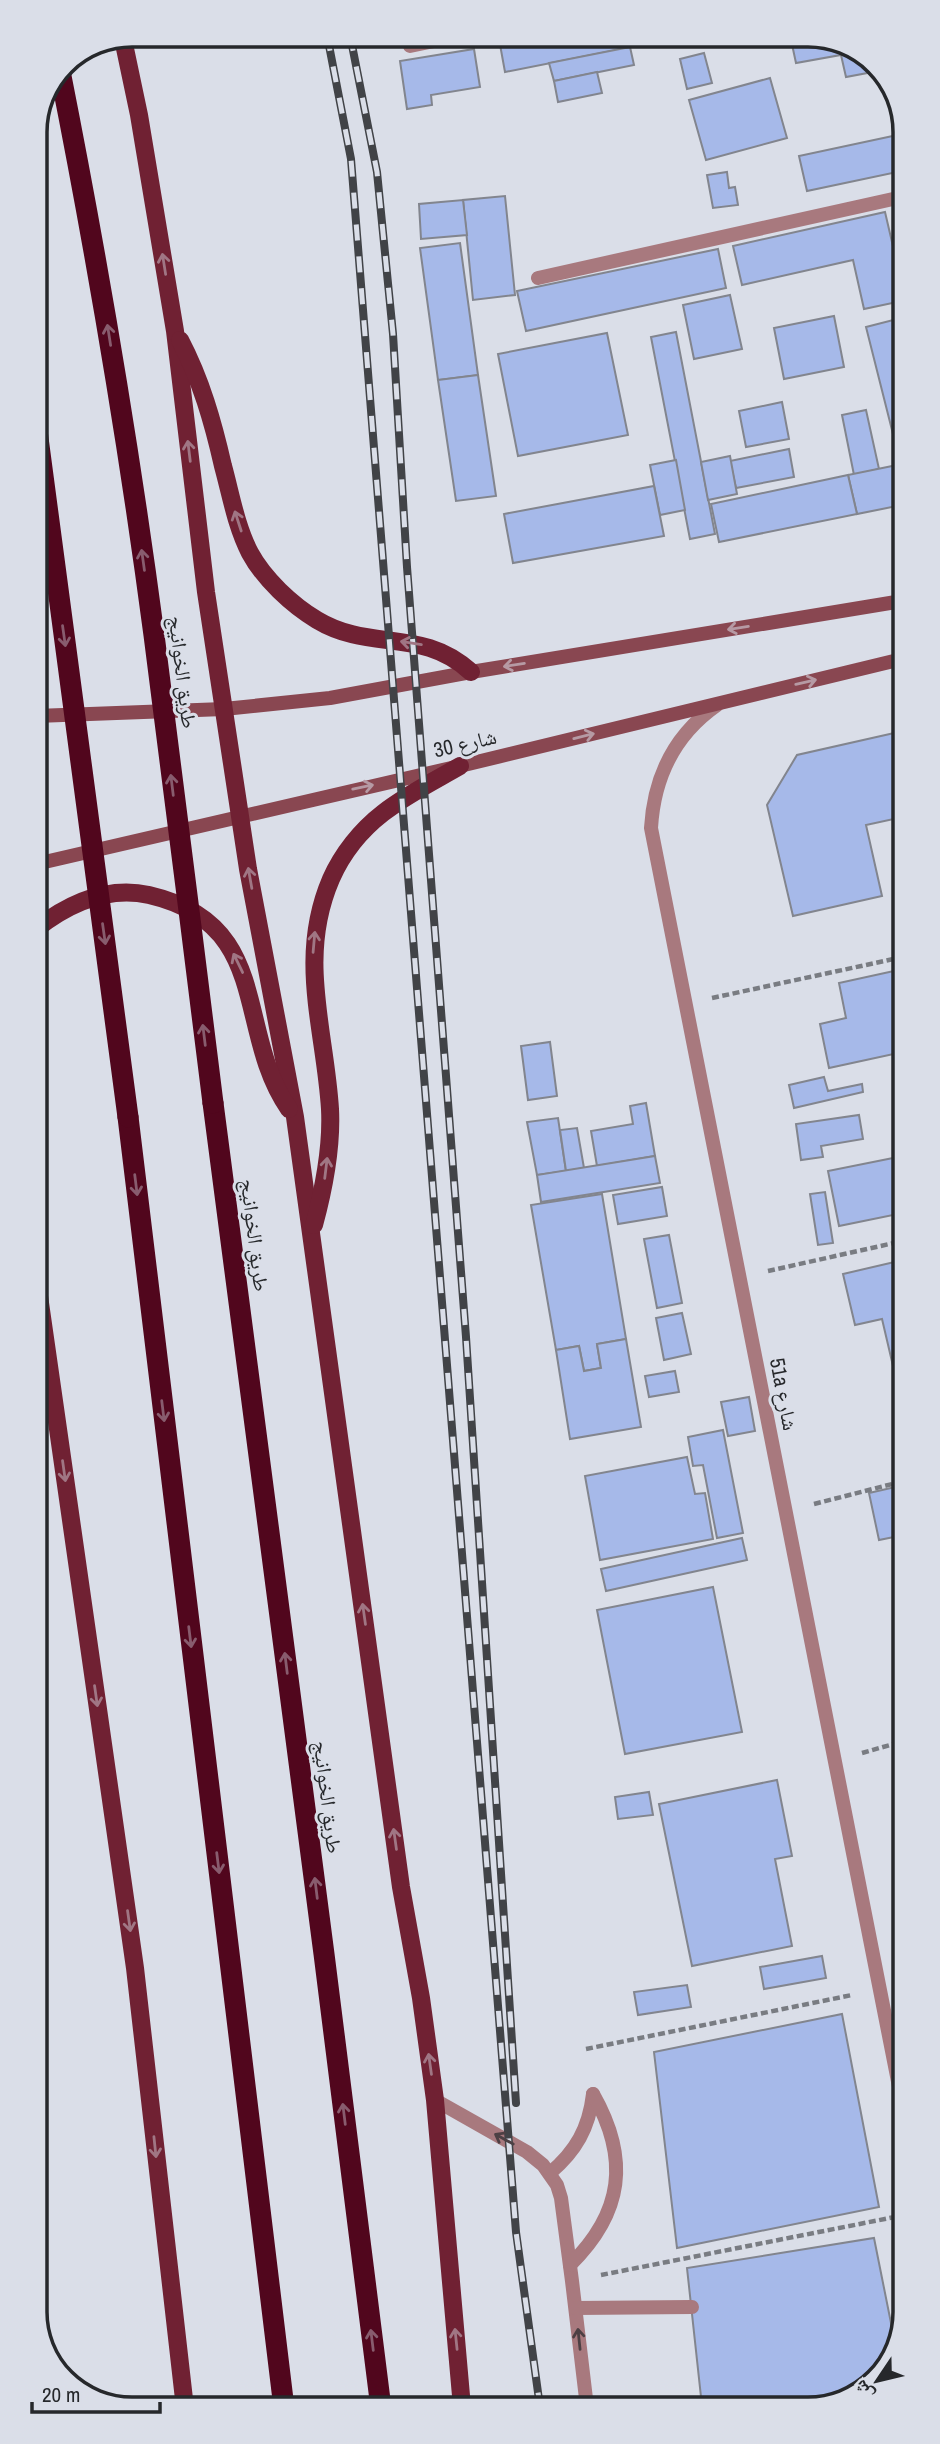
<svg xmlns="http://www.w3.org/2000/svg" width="940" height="2444" font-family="'Archivo Narrow','Noto Naskh Arabic',sans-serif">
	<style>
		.building { fill: #a6b9e9; stroke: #82858e; stroke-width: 2 }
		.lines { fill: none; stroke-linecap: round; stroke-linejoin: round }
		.path { stroke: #797c82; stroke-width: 4.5; stroke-dasharray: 7 3.5; stroke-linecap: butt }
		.lane { stroke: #a8797e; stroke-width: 14 }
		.street { stroke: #a8797e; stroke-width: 14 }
		.secondary { stroke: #894751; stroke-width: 14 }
		.primary { stroke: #702133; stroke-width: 18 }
		.highway { stroke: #51061d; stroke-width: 21 }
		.rail-casing { stroke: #414347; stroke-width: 8 }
		.rail { stroke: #dadee8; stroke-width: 5; stroke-dasharray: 16; stroke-linecap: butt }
		.highway-bridge { stroke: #51061d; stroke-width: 21 }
		.oneway { stroke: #a07684 }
		.oneway2 { stroke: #885c6e }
		.oneway3 { stroke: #b69aa4 }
		.oneway4 { stroke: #4d4044 }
		.labels { text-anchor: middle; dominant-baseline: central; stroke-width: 6; stroke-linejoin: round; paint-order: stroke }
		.street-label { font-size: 21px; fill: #26282b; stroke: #dadee8 }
		.rim { fill: none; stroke: #26282b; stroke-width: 3.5 }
	</style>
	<rect width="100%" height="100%" fill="#dadee8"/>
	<g class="building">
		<path d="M520,35H692L505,72L499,39Z"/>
		<path d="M790,35H815L867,55L878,71L846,77L841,55L796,63Z"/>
		<path d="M630,47L634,65L554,81L549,63Z"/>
		<path d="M474,49L480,87L431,95L432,105L407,109L400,61Z"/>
		<path d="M704,53L712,83L687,89L680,59Z"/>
		<path d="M597,72L602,93L558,102L554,81Z"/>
		<path d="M770,78L787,138L706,160L689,100Z"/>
		<path d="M902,134V171L807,191L799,156Z"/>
		<path d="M727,172L729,188L735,187L738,205L713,208L707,175Z"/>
		<path d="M505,196L515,295L473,300L463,200Z"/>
		<path d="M463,200L467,235L421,239L419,204Z"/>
		<path d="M885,212L902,285V301L864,309L853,260L742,285L733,246Z"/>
		<path d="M460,243L478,375L438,380L420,248Z"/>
		<path d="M718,249L726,288L526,331L517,291Z"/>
		<path d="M730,295L742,349L694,359L683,305Z"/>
		<path d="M834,316L844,367L784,379L774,328Z"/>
		<path d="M901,318L902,440L895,442L866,327Z"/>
		<path d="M676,332L715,534L690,539L651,337Z"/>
		<path d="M607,333L628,435L518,456L498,354Z"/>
		<path d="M478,375L496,496L456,501L438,380Z"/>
		<path d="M782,402L789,439L746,447L739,411Z"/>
		<path d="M866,410L879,469L854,475L842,415Z"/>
		<path d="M789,449L794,477L736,488L730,461Z"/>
		<path d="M730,456L737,494L708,500L701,462Z"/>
		<path d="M676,460L685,510L660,515L650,465Z"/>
		<path d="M902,464V505L857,514L848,475Z"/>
		<path d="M848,475L857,514L719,542L711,504Z"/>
		<path d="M654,486L664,536L513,563L504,514Z"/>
		<path d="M903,731V817L866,825L882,896L793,916L767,805L797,755Z"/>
		<path d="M903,969V1052L829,1068L820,1024L846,1018L839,983Z"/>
		<path d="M550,1042L557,1096L528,1100L521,1046Z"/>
		<path d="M824,1077L828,1091L862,1084L863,1092L794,1108L789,1085Z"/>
		<path d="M646,1103L655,1156L597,1166L591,1131L633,1124L630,1106Z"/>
		<path d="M859,1115L863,1139L821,1146L823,1157L801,1160L796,1124Z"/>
		<path d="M558,1118L566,1171L537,1175L527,1122Z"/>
		<path d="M577,1128L584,1168L566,1171L560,1130Z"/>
		<path d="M655,1156L660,1183L541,1202L537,1175Z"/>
		<path d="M903,1156V1213L839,1226L828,1171Z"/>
		<path d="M662,1187L667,1216L618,1224L613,1195Z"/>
		<path d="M825,1192L833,1243L818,1245L810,1194Z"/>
		<path d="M602,1194L626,1339L597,1344L601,1368L584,1371L579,1346L556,1350L531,1205Z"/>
		<path d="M669,1235L682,1303L657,1308L644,1239Z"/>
		<path d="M903,1260L904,1413L882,1319L855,1325L843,1274Z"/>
		<path d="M682,1313L691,1354L664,1360L656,1318Z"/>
		<path d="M626,1339L641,1427L570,1439L556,1350L579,1346L584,1371L601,1368L597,1344Z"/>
		<path d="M675,1371L679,1392L649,1397L645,1376Z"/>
		<path d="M749,1397L755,1431L728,1436L721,1402Z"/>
		<path d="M723,1430L743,1533L717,1538L703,1465L693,1466L688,1437Z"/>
		<path d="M687,1457L695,1494L705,1493L713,1539L600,1560L585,1476Z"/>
		<path d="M904,1485V1535L879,1540L869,1493Z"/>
		<path d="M742,1538L747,1560L606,1591L601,1569Z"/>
		<path d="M713,1587L742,1732L625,1754L597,1610Z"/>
		<path d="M777,1780L792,1856L775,1859L792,1946L692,1966L659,1804Z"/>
		<path d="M649,1792L653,1815L618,1819L615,1797Z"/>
		<path d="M822,1956L826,1978L764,1989L760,1967Z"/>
		<path d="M687,1985L691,2007L638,2015L634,1992Z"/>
		<path d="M842,2014L879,2207L677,2248L654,2052Z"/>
		<path d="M874,2238L895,2343L885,2371L834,2406H702L687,2268Z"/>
	</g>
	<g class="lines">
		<g class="path">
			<path d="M712,998L903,957"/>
			<path d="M768,1271L903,1241"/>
			<path d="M814,1504L904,1481"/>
			<path d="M862,1753L904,1741"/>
			<path d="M586,2049L852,1995"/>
			<path d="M601,2275L905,2215"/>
		</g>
		<g class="lane">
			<path d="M410,46L463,35"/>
			<path d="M538,278L902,197"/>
			<path d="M435,2100L527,2152L543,2165L557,2185L561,2198L572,2281L587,2407"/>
			<path d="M550,2173C576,2151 589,2128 593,2094"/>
			<path d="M570,2265C623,2213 630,2159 593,2094"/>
			<path d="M576,2308L692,2307"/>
		</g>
		<path class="street" d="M717,705C674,735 654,777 651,828L905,2117"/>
		<g class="secondary">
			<path d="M36,716L224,709L330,698L471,672L902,601"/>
			<path d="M36,864L460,766L902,659"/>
		</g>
		<g class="primary">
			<path d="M123,39L139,115L175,331L206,592L248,869L295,1117L401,1887L421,1998L435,2100L462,2407"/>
			<path d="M180,340C201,380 213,422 223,466C231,495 236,526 250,553C264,579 292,605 317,620C370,652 422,627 471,672"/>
			<path d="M36,929C69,903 107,886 149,895C274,924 234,1030 289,1109"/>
			<path d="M314,1225C324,1188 332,1148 330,1109C325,1029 297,958 331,879C342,854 361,830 383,813C406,795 434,781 460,766"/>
			<path d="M37,1282L135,1968L185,2408"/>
		</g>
		<g class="highway">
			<path d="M213,1103L324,1954L381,2408"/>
			<path d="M128,1117L284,2408"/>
		</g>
		<g class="rail-casing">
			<g id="rail">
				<path d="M327,35L351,159L516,2232L540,2407"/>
				<path d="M350,35L377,172L393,334L407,567L466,1337L516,2103"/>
			</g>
		</g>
		<use href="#rail" class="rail"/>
		<g class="highway-bridge">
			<path d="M60,71C97,258 129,446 154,635C175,791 193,947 213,1103"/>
			<path d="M36,423L128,1117"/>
		</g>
	</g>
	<defs><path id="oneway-shaft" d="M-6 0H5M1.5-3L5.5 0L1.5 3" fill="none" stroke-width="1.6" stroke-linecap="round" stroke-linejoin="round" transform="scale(1.75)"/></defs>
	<g class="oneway">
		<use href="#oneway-shaft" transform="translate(164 264) rotate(-99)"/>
		<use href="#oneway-shaft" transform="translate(189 451) rotate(-97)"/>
		<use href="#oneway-shaft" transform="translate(238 521) rotate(-108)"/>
		<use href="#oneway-shaft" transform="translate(411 643) rotate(-171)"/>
		<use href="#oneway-shaft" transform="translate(250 878) rotate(-100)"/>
		<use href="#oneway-shaft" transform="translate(314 942) rotate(-85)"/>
		<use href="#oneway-shaft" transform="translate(238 963) rotate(-116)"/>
		<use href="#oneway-shaft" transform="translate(326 1168) rotate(-83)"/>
		<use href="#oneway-shaft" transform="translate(64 1471) rotate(82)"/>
		<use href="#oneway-shaft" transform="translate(364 1614) rotate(-98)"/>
		<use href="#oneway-shaft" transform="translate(96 1696) rotate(82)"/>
		<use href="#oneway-shaft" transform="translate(395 1839) rotate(-98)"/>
		<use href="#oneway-shaft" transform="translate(129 1921) rotate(82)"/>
		<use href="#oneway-shaft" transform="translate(430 2064) rotate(-98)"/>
		<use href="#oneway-shaft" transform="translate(155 2147) rotate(84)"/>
		<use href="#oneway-shaft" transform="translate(456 2339) rotate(-96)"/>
	</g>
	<g class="oneway2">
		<use href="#oneway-shaft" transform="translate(109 335) rotate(-99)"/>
		<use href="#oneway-shaft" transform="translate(143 560) rotate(-98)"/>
		<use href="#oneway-shaft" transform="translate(64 636) rotate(82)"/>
		<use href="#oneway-shaft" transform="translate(172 785) rotate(-97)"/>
		<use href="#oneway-shaft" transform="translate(104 934) rotate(82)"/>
		<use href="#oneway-shaft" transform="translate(204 1035) rotate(-97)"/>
		<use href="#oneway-shaft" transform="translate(136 1185) rotate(83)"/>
		<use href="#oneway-shaft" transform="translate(163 1411) rotate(83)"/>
		<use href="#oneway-shaft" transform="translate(190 1637) rotate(83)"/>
		<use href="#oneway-shaft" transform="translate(286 1663) rotate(-97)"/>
		<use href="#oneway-shaft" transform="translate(218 1863) rotate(83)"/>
		<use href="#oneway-shaft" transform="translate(316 1888) rotate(-97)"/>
		<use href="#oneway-shaft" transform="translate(344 2114) rotate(-97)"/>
		<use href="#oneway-shaft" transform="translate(372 2340) rotate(-97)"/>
	</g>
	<g class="oneway3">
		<use href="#oneway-shaft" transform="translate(738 628) rotate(171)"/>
		<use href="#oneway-shaft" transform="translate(514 665) rotate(171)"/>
		<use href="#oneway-shaft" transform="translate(806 682) rotate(-13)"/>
		<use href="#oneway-shaft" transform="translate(584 736) rotate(-14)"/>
		<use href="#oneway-shaft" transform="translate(363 787) rotate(-12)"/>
	</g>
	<g class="oneway4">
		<use href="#oneway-shaft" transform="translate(504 2139) rotate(-151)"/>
		<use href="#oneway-shaft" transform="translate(579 2339) rotate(-96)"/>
	</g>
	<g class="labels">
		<g class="street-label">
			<text transform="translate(183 672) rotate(83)">طريق الخوانيج</text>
			<text transform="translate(465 743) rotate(-13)">شارع 30</text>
			<text transform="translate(255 1235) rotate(83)">طريق الخوانيج</text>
			<text transform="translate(784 1394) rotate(79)">51a شارع</text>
			<text transform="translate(328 1797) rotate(83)">طريق الخوانيج</text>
		</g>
	</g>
	<path d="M0 0H940V2444H0ZM132 47H808A85 85 0 0 1 893 132V2312A85 85 0 0 1 808 2397H132A85 85 0 0 1 47 2312V132A85 85 0 0 1 132 47Z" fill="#dadee8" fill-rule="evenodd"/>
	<path class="rim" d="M132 47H808A85 85 0 0 1 893 132V2312A85 85 0 0 1 808 2397H132A85 85 0 0 1 47 2312V132A85 85 0 0 1 132 47Z"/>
	<g transform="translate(877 2381) rotate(235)" stroke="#dadee8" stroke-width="5" paint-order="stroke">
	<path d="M0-5L12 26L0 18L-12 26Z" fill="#26282b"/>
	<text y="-10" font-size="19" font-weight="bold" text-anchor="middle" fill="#26282b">ش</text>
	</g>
	<path d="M32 2402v10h128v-10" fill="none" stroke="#26282b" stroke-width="3.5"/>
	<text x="42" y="2402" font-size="21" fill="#26282b" stroke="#dadee8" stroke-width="5" paint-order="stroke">20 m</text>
</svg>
